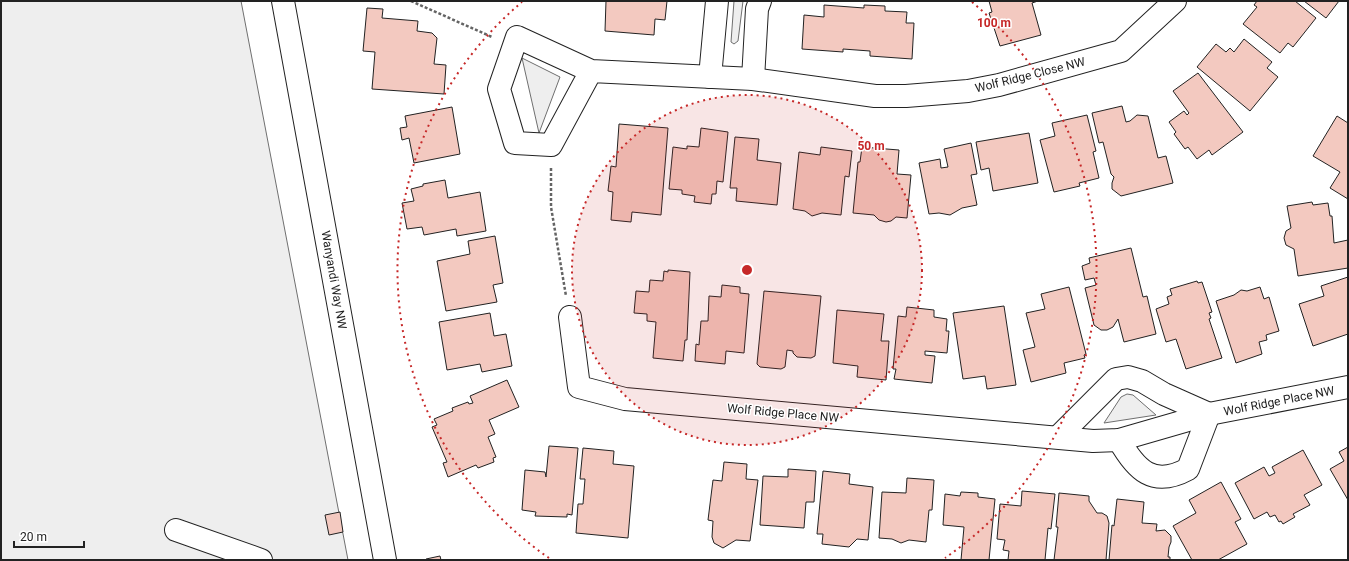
<svg xmlns="http://www.w3.org/2000/svg" width="1349" height="561" font-family="Roboto,sans-serif">
	<style>
		.green { fill: #eee; stroke: #6f6f6f }
		.building { fill: #f3c9c0; stroke: #222 }
		.lines { fill: none; stroke-linecap: round; stroke-linejoin: round }
		.minor-casing { stroke: #222; stroke-width: 24 }
		.path { stroke: #646464; stroke-width: 2.5; stroke-dasharray: 3 2; stroke-linecap: butt }
		.minor { stroke: #fff; stroke-width: 22 }
		.ring { fill: none; stroke: #c62828; stroke-width: 2; stroke-dasharray: 2 4 }
		.labels { text-anchor: middle; dominant-baseline: central; stroke-width: 3; stroke-linejoin: round; paint-order: stroke }
		.street-label { font-size: 12px; fill: #222; stroke: #fff }
		.centre { fill: #c62828; stroke: #fff; stroke-width: 2 }
		.ring-label { font-size: 12px; text-anchor: middle; font-weight: bold; fill: #c62828; stroke: #fff; stroke-width: 3; stroke-linejoin: round; paint-order: stroke }
	</style>
	<rect width="100%" height="100%" fill="#fff"/>
	<g class="green">
		<path d="M1,1H241L348,560H1Z"/>
		<path d="M734,1H743L738,41L734,44L731,42Z"/>
		<path d="M522,58L560,77L539,133Z"/>
		<path d="M1127,394L1133,395L1156,415L1104,423L1121,397Z"/>
	</g>
	<g class="building">
		<path d="M606,1H667L665,20L655,19L654,35L605,31Z"/>
		<path d="M989,1H1038L1032,3L1041,35L1000,46L989,13L992,12Z"/>
		<path d="M1257,1H1295L1316,18L1293,47L1288,43L1280,53L1243,24L1257,7L1254,5Z"/>
		<path d="M1304,1H1339L1326,18Z"/>
		<path d="M824,5L864,8V5L885,6V11L907,12L906,23H914L912,59L870,56V51L843,49V52L802,49L804,15L824,17Z"/>
		<path d="M367,8L383,9L382,18L418,21L417,31L432,33L437,38L434,64L446,65L444,94L372,89L375,52L363,51Z"/>
		<path d="M1244,39L1272,62L1267,68L1278,77L1250,111L1197,67L1216,44L1226,52L1230,48L1234,52Z"/>
		<path d="M1198,73L1243,132L1212,155L1209,150L1197,159L1188,147L1185,149L1174,134L1176,132L1169,122L1184,111L1187,115L1189,113L1173,91Z"/>
		<path d="M1122,106L1126,122L1130,121L1137,115L1148,116L1158,158L1166,156L1173,183L1121,196L1112,189V183L1114,177L1111,174L1103,142L1099,143L1092,113Z"/>
		<path d="M452,107L460,154L414,163L409,138L402,140L400,128L407,127L405,116Z"/>
		<path d="M1087,115L1096,151L1093,152L1099,178L1079,183L1080,186L1054,192L1040,140L1055,136L1052,123Z"/>
		<path d="M1337,116L1348,123V199L1330,188L1340,172L1313,156Z"/>
		<path d="M619,124L668,128L661,215L632,212L631,222L611,220L613,192L608,191L611,166L616,167Z"/>
		<path d="M701,128L728,132L723,182L717,181L716,194H712L711,204L694,202L695,196L682,194V190L669,189L673,147L687,149V146L699,147Z"/>
		<path d="M1029,133L1038,183L993,191L989,168L981,170L976,142Z"/>
		<path d="M735,137L759,139L757,160L781,163L777,205L736,201L737,188H730Z"/>
		<path d="M971,143L977,174L971,175L977,205L962,208L950,215L939,213L929,214L919,163L940,159L941,168L948,167L944,149Z"/>
		<path d="M821,147L852,151L849,177L845,176L841,215L822,213L812,216L805,211L793,209L799,152L820,155Z"/>
		<path d="M862,147L899,150L897,174L911,175L907,218L896,217L891,221L886,222L879,220L874,215L853,213L858,162H860Z"/>
		<path d="M445,180L448,198L480,192L486,231L457,236L456,229L424,235L422,227L407,229L402,203L414,201L411,189L423,186V184Z"/>
		<path d="M1312,202L1313,205L1328,203L1330,216H1332L1334,243L1348,240V268L1298,276L1294,249L1286,245L1284,238L1286,231L1291,228L1287,206Z"/>
		<path d="M495,236L503,283L493,285L497,302L446,311L437,261L470,254L468,241Z"/>
		<path d="M1131,248L1143,297L1147,296L1156,334L1124,342L1118,319L1113,327L1107,330H1101L1094,325L1085,288L1096,285L1094,278L1085,280L1082,266L1090,263L1089,258Z"/>
		<path d="M668,270L690,272L687,340H685L683,361L653,358L656,322L647,321V314L634,313L636,291L649,292L650,280L663,281L664,271L668,272Z"/>
		<path d="M1348,277V334L1313,346L1299,304L1324,296L1321,286Z"/>
		<path d="M1197,281L1198,283L1202,282L1212,312L1209,313L1211,318L1209,319L1222,358L1186,369L1176,339L1166,342L1156,309L1169,304L1167,297L1172,295L1170,289Z"/>
		<path d="M722,285L740,287V293L749,294L744,353L726,351L725,364L695,361L696,344L699,345L701,321H708L709,296L721,297Z"/>
		<path d="M1069,287L1086,354L1084,355L1085,358L1064,363L1066,373L1031,382L1023,350L1035,347L1026,313L1045,309L1041,294Z"/>
		<path d="M1260,287L1264,299L1269,297L1279,331L1266,335L1267,340L1259,342L1262,354L1236,363L1216,301L1234,295L1241,290L1247,291Z"/>
		<path d="M764,291L821,296L815,356L811,358L797,357L793,353V351L787,350L785,367L781,369L760,367L757,364Z"/>
		<path d="M1004,306L1016,385L987,389L985,376L963,379L953,313Z"/>
		<path d="M907,307L934,310V317L947,319L946,331H949L947,353L925,351V355L935,356L932,383L894,379L896,369H893L898,316L906,317Z"/>
		<path d="M837,310L884,314L881,341H889L886,380L857,377L858,366L833,363Z"/>
		<path d="M490,313L494,336L506,334L512,366L482,372L480,364L447,370L439,322Z"/>
		<path d="M507,380L519,407L489,420L495,434L488,437L496,457L493,458L494,462L478,468L476,465L448,477L443,463L447,462L432,427L437,425L434,419L453,411L452,408L468,402L469,404L473,403L470,396Z"/>
		<path d="M549,446L578,448L572,515L567,514V517L535,516L536,512L522,510L525,470L545,472L546,477Z"/>
		<path d="M1348,447V500L1330,469L1344,461L1339,452Z"/>
		<path d="M583,448L614,451L613,464L634,466L628,538L576,533L578,504H583L585,479H580Z"/>
		<path d="M1303,450L1322,485L1304,495L1310,505L1293,514L1295,517L1283,524L1281,521L1279,522L1275,515L1270,517L1267,512L1254,519L1235,483L1264,467L1269,476L1275,473L1272,467Z"/>
		<path d="M724,462L747,464L746,479L758,480L750,541L736,540L723,548L714,543L712,537L713,521L708,520L713,480L722,481Z"/>
		<path d="M788,469L816,471L814,502H806L804,528L760,525L763,476L788,477Z"/>
		<path d="M823,471L850,474L849,484L873,487L868,540L857,539L849,547L822,544L823,534H817Z"/>
		<path d="M907,478L934,480L932,510H929L926,542L909,540L901,543L892,539L879,538L882,492L906,493Z"/>
		<path d="M1221,482L1241,519L1235,522L1247,544L1218,560H1192L1173,526L1196,513L1189,500Z"/>
		<path d="M1022,491L1055,494L1051,529L1048,528L1045,560H1008L1009,551L1003,550L1005,540L997,539L1000,504L1021,506Z"/>
		<path d="M961,492L978,493V497L995,499L989,560H961L964,527L943,525L945,494L960,496Z"/>
		<path d="M1059,493L1089,496V501L1097,513H1102L1107,516L1109,523L1106,560H1054L1058,527H1056Z"/>
		<path d="M1117,499L1144,502L1142,523L1157,524L1156,531L1165,530L1171,536V542L1169,547L1168,557H1170V560H1109L1112,525L1114,526Z"/>
		<path d="M340,512L343,532L329,535L325,515Z"/>
		<path d="M440,556L441,560H427L426,559Z"/>
	</g>
	<g class="lines">
		<g class="minor-casing">
			<g id="minor">
				<path d="M283,1L385,560"/>
				<path d="M591,71L551,145L515,143L499,89L517,37L591,71L753,79L875,96H906L968,91L999,85L1121,51L1175,1"/>
				<path d="M710,77L717,1"/>
				<path d="M753,79L757,9L760,1"/>
				<path d="M570,317L579,387L625,399L1093,441L1119,440L1209,414L1348,387"/>
				<path d="M1058,437L1116,379L1128,377L1142,381L1164,394L1209,414L1188,469C1153,488 1136,470 1119,440"/>
				<path d="M176,530L261,560"/>
			</g>
		</g>
		<g class="path">
			<path d="M411,1L492,37"/>
			<path d="M551,168V207L566,296"/>
		</g>
		<use href="#minor" class="minor"/>
	</g>
	<circle cx="747" cy="270" r="175" fill="#c62828" fill-opacity=".12"/>
	<g class="ring">
		<circle cx="747" cy="270" r="175"/>
		<path d="M549 558A350 350 0 0 1 522 2M972 2A350 350 0 0 1 945 558"/>
	</g>
	<g class="labels">
		<g class="street-label">
			<text transform="translate(1030 75) rotate(-14)">Wolf Ridge Close NW</text>
			<text transform="translate(334 280) rotate(80)">Wanyandi Way NW</text>
			<text transform="translate(1279 401) rotate(-11)">Wolf Ridge Place NW</text>
			<text transform="translate(783 413) rotate(5)">Wolf Ridge Place NW</text>
		</g>
	</g>
	<circle cx="747" cy="270" r="6" class="centre"/>
	<g class="ring-label">
		<text x="994" y="27">100 m</text>
		<text x="871" y="150">50 m</text>
	</g>
	<rect width="1349" height="561" fill="none" stroke="#222222" stroke-width="4"/>
	<path d="M14 541v6h70v-6" fill="none" stroke="#222222" stroke-width="2"/>
	<text x="20" y="541" font-size="12" fill="#222222" stroke="#ffffff" stroke-width="3" paint-order="stroke">20 m</text>
</svg>
